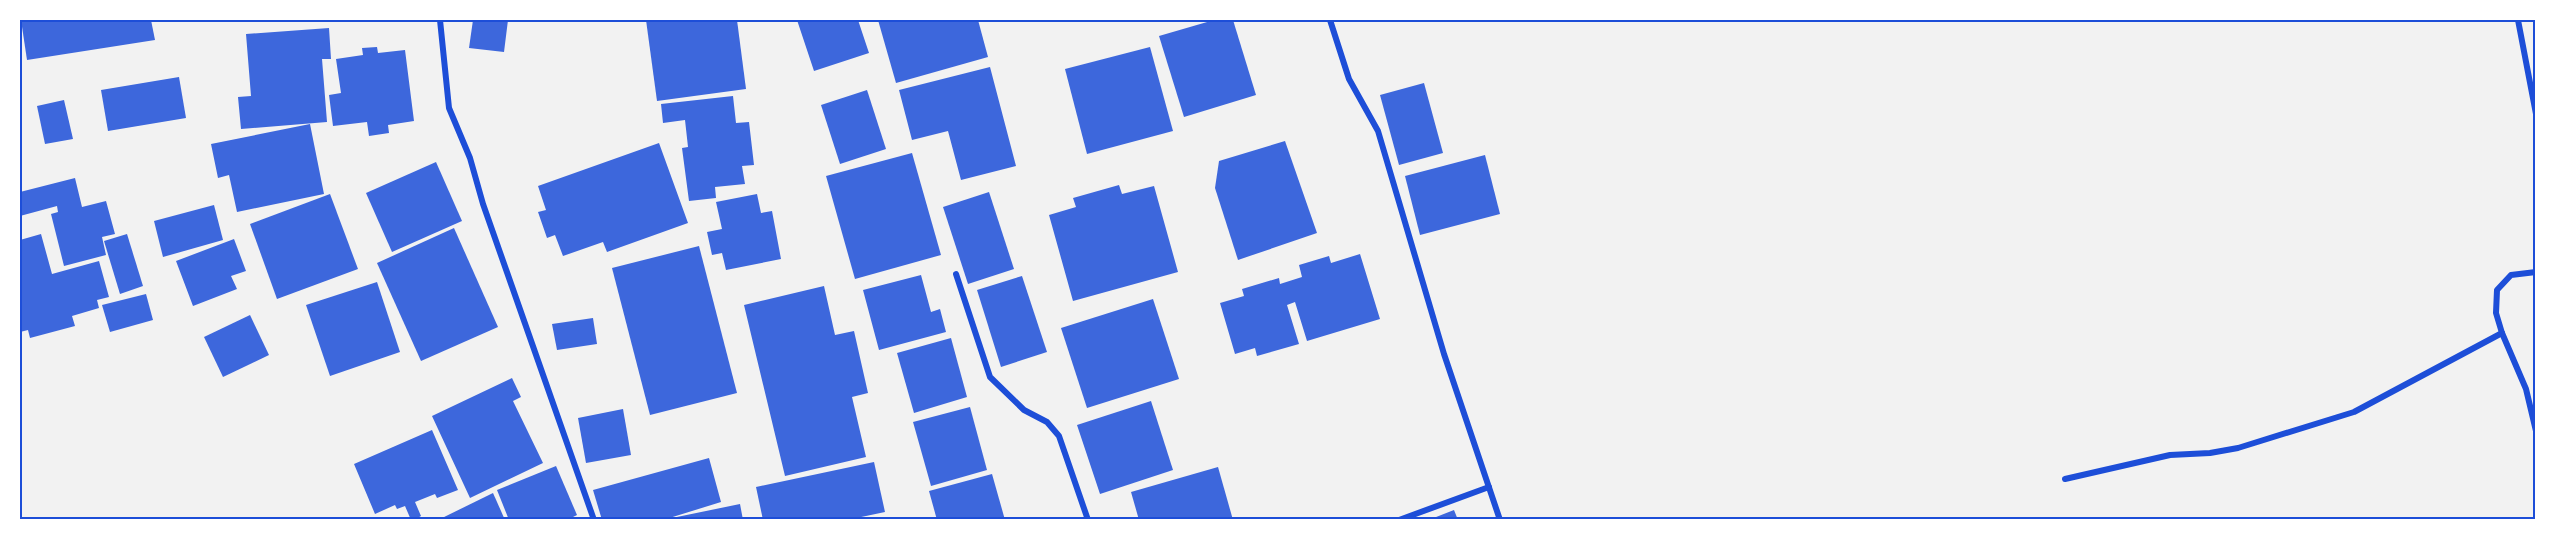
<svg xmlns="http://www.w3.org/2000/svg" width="2555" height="539" font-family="Mulish,sans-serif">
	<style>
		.building { fill: #3d67dc }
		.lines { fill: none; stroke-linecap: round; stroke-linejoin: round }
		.minor { stroke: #1d4ed8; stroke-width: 6 }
		.neatline { fill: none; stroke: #1d4ed8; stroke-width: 2 }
	</style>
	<rect width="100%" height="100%" fill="#f2f2f2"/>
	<g class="building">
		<path d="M21,20H151L155,40L27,60Z"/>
		<path d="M473,20H508L504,52L469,48Z"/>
		<path d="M646,20H737L746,89L657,101Z"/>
		<path d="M797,20H858L869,53L814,71Z"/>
		<path d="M878,20H978L988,57L896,83Z"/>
		<path d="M1214,20H1233L1256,95L1184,117L1159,36Z"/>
		<path d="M329,28L331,59H322L327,122L241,129L238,97L251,96L246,34Z"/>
		<path d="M377,47L378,53L405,50L414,121L388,125L389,133L369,136L367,122L333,126L329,95L341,93L336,59L363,55L362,48Z"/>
		<path d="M1150,47L1173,131L1087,154L1065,69Z"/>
		<path d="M990,67L1016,166L961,180L948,131L912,140L899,90Z"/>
		<path d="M179,77L186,118L108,131L101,90Z"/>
		<path d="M1424,83L1443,153L1399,165L1380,95Z"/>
		<path d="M867,90L886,149L840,164L821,105Z"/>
		<path d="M733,96L736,123L749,122L754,165L742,166L745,184L715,187L716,198L689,201L682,148L688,147L685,120L663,123L661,104Z"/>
		<path d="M64,100L73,139L45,144L37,106Z"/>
		<path d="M310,124L324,194L237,212L229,175L218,178L211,144Z"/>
		<path d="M1285,141L1317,233L1238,260L1215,188L1219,161Z"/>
		<path d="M659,143L688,223L607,252L603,242L563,256L555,235L547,238L538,212L546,210L538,186Z"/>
		<path d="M912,153L941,255L855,279L826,176Z"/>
		<path d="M1485,155L1500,214L1420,235L1405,176Z"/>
		<path d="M436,162L462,221L392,252L366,193Z"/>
		<path d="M75,178L82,207L106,201L115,234L102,237L106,255L64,266L51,214L58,212L57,206L20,216V192Z"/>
		<path d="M1119,185L1122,194L1154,186L1178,272L1073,301L1049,215L1076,207L1073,198Z"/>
		<path d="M989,192L1014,269L968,284L943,207Z"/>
		<path d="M330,194L358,269L277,299L250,224Z"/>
		<path d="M757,194L761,213L772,211L781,259L726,270L722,253L712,255L707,232L722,229L716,202Z"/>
		<path d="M214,205L223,240L163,257L154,221Z"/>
		<path d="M454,228L498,327L421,361L377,263Z"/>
		<path d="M41,234L52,274L99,261L109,297L97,300L99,308L72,316L75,326L30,338L28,330L20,332V240Z"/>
		<path d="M127,234L143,286L120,294L104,241Z"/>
		<path d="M234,239L246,271L231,276L237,289L193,306L176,261Z"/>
		<path d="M699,246L737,393L650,415L612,268Z"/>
		<path d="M1360,254L1380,319L1307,341L1295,302L1287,305L1299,344L1257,356L1255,348L1235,354L1220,303L1244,296L1242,289L1279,278L1280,284L1302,277L1299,265L1329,256L1331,263Z"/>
		<path d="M921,275L931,312L940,309L946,332L879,350L863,290Z"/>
		<path d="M1022,276L1047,352L1001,367L977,290Z"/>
		<path d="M377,282L400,352L330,376L306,305Z"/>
		<path d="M824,286L835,335L854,331L868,393L852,397L866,457L785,476L744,305Z"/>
		<path d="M146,294L153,320L110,332L102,305Z"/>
		<path d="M1153,299L1179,379L1087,408L1061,328Z"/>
		<path d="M250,315L269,355L223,377L204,337Z"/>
		<path d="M593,318L597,344L557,350L552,324Z"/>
		<path d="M951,338L967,397L914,413L897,353Z"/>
		<path d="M512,378L521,397L513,401L543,463L470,498L432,416Z"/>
		<path d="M1151,401L1173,470L1100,494L1077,425Z"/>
		<path d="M970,407L987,470L931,486L913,422Z"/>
		<path d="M623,409L631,455L586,463L578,418Z"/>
		<path d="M432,430L458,490L437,498L435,494L415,502L421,516L414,520H411L405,506L397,509L395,505L375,514L354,464Z"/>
		<path d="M709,458L721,502L663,520H602L593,490Z"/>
		<path d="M874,462L885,512L847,520H763L756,487Z"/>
		<path d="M556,466L577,515L567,520H509L497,490Z"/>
		<path d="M1218,467L1233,520H1139L1131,492Z"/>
		<path d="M992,474L1005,520H937L929,491Z"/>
		<path d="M493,493L505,520H438Z"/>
		<path d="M740,504L743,520H672V518Z"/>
		<path d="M1454,510L1458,520H1431V519Z"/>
	</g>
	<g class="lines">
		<g class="minor">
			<path d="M440,20L449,108L470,158L483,204L594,520"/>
			<path d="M1330,20L1349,79L1378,131L1444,354L1500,520"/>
			<path d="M2518,20L2536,114"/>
			<path d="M2536,272L2511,275L2497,290L2496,313L2502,333L2526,389L2536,431"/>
			<path d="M956,274L990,377L1024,410L1047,422L1059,436L1088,520"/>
			<path d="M2065,479L2170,455L2210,453L2238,448L2354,412L2502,333"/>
			<path d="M1399,520L1489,487"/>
		</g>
	</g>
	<rect width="2555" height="539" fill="none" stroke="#ffffff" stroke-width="42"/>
	<rect x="21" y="21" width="2513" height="497" class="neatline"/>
</svg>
